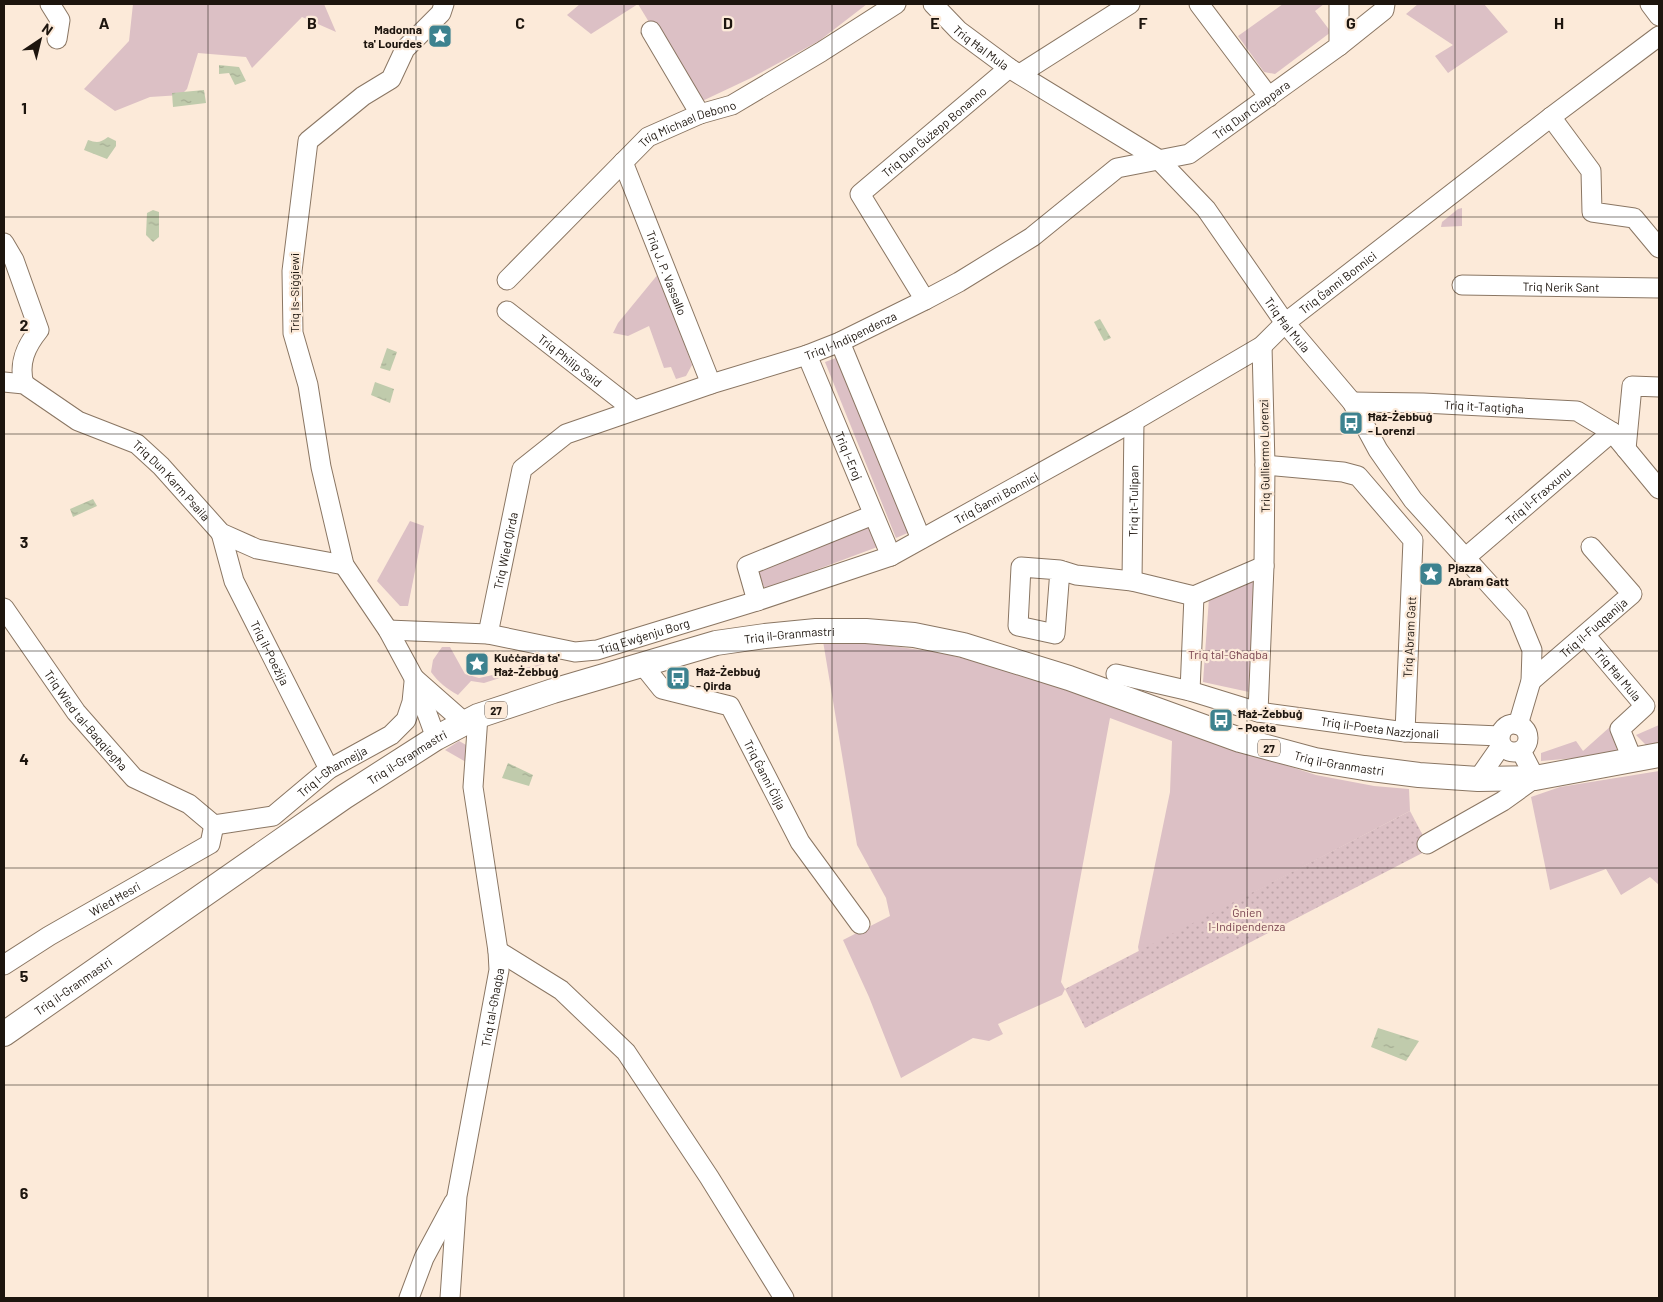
<svg xmlns="http://www.w3.org/2000/svg" width="1663" height="1302" font-family="Barlow,sans-serif">
	<style>
		.green { fill: #dcc0c5 }
		.garden { fill: url(#garden-dots) }
		.water { fill: url(#water-ripples) }
		.lines { fill: none; stroke-linecap: round; stroke-linejoin: round }
		.minor-casing { stroke: #8a7663; stroke-width: 21 }
		.major-casing { stroke: #8a7663; stroke-width: 26 }
		.minor { stroke: #fff; stroke-width: 19 }
		.major { stroke: #fff; stroke-width: 24 }
		.grid { fill: none; stroke: #1d150e; stroke-width: 1; stroke-opacity: 0.55 }
		.labels { text-anchor: middle; dominant-baseline: central; stroke-width: 4.5; stroke-linejoin: round; paint-order: stroke }
		.shield { fill: #fcead9; stroke: #60554b; stroke-width: 1 }
		.shield-label { font-size: 11px; font-weight: bold; fill: #1d150e }
		.poi-label { font-size: 12px; font-weight: bold; fill: #1d150e; stroke: #fcead9; text-anchor: start }
		.street-label { font-size: 12px; fill: #1d150e; stroke: #fcead9 }
		.park-label { font-size: 12px; fill: #794450; stroke: #fcead9 }
		.grid-label { font-size: 16px; text-anchor: middle; font-weight: bold; fill: #1d150e; stroke: #fcead9; stroke-width: 4.5; stroke-linejoin: round; paint-order: stroke }
	</style>
	<defs>
		<pattern id="garden-dots" width="8" height="8" patternUnits="userSpaceOnUse" patternTransform="scale(1.25)"><rect width="8" height="8" fill="#dcc0c5"/><path d="M2 2h.1M6 6h.1" fill="none" stroke="#bca4a8" stroke-width="1.8" stroke-linecap="round"/></pattern>
		<pattern id="water-ripples" width="26" height="14" patternUnits="userSpaceOnUse" patternTransform="scale(1.25)"><rect width="26" height="14" fill="#c0cbac"/><path d="M2 4q2-2 4 0t4 0M15 11q2-2 4 0t4 0" fill="none" stroke="#a5ad93"/></pattern>
	</defs>
	<rect width="100%" height="100%" fill="#fcead9"/>
	<g class="green">
		<path d="M133,4H324L336,32L302,17L252,68L246,57L198,53L187,89L181,95L150,97L115,111L84,89L129,41Z"/>
		<path d="M580,4H638L591,34L567,15Z"/>
		<path d="M638,4H867L819,41L751,78L698,103Z"/>
		<path d="M1283,4H1324L1315,11L1331,32L1275,74L1264,72L1238,36Z"/>
		<path d="M1418,4H1484L1508,32L1448,73L1435,56L1453,45L1406,14Z"/>
		<path d="M1462,208V226L1441,227L1442,222L1458,209Z"/>
		<path d="M659,273L692,365L686,376L676,379L671,367L664,368L649,326L628,336L613,333L618,323Z"/>
		<path d="M836,358L910,532L896,538L825,362Z"/>
		<path d="M410,521L424,526L408,606H400L377,581Z"/>
		<path d="M871,524L880,546L765,589L756,567Z"/>
		<path d="M1254,581L1249,692L1203,682L1209,598Z"/>
		<path d="M823,641L871,643L942,653L1027,675L1176,730L1316,775L1374,786L1409,789L1410,811L1139,952L1138,947L1170,792L1172,741L1110,718L1061,982L1065,989L1062,995L998,1024L1003,1034L989,1041L973,1038L901,1078L869,997L843,940L890,916L886,898L857,845Z"/>
		<path d="M442,647H450L465,674L479,678L547,663L555,657L560,659L484,683L471,681L458,695C447,689 438,682 431,672L433,660Z"/>
		<path d="M1659,725V742L1646,745L1636,735Z"/>
		<path d="M1611,726L1617,750L1611,755L1541,761V753L1576,741L1583,751Z"/>
		<path d="M459,741L468,746L466,762L445,750Z"/>
		<path d="M1659,771V885L1650,877L1621,895L1606,869L1550,890L1531,797L1560,787Z"/>
	</g>
	<path class="garden" d="M1410,811L1430,849L1085,1028L1065,989Z"/>
	<g class="water">
		<path d="M219,65L239,67L246,81L235,85L229,73L219,74Z"/>
		<path d="M204,90L206,103L173,107L172,93Z"/>
		<path d="M108,137L116,141V146L107,159L84,150L88,140C97,143 100,143 108,137Z"/>
		<path d="M153,210L159,212V237L153,242L146,235L147,213Z"/>
		<path d="M1100,319L1111,338L1104,341L1094,322Z"/>
		<path d="M387,348L397,352L390,371L380,368Z"/>
		<path d="M375,382L394,389L390,403L371,395Z"/>
		<path d="M93,499L97,506L73,517L70,509Z"/>
		<path d="M508,763L533,775L529,786L502,778Z"/>
		<path d="M1378,1028L1419,1041L1406,1061L1371,1047Z"/>
	</g>
	<g class="lines">
		<g class="minor-casing">
			<g id="minor">
				<path d="M50,4L60,20L57,39"/>
				<path id="s1" d="M933,4L959,31L1009,68L1158,159L1206,209L1285,323L1352,402L1378,450L1413,500L1518,616L1532,650L1531,681L1518,725"/>
				<path d="M1199,4L1269,97"/>
				<path d="M1650,4L1659,16"/>
				<path d="M651,31L700,114"/>
				<path d="M1339,46L1384,10L1385,4"/>
				<path d="M1020,74L1130,4"/>
				<path d="M1551,117L1591,171L1592,212L1634,218L1659,248"/>
				<path id="s2" d="M623,162L711,384"/>
				<path d="M4,243L14,260L39,330C26,346 18,363 24,384"/>
				<path id="s3" d="M507,280L648,137L700,114L732,105L821,52L896,4"/>
				<path id="s4" d="M1462,285L1659,288"/>
				<path id="s5" d="M925,300L860,194L1009,68"/>
				<path id="s6" d="M507,311L634,410"/>
				<path d="M840,342L921,539"/>
				<path id="s7" d="M807,355L891,556"/>
				<path id="s8" d="M4,382L24,384L78,421L137,444L161,466L221,533L257,549L344,565"/>
				<path id="s9" d="M1352,402L1423,403L1577,411L1612,432L1659,489"/>
				<path d="M1626,449L1632,386L1659,387"/>
				<path d="M1265,465L1343,472L1358,476L1413,540L1405,732"/>
				<path id="s10" d="M221,533L234,581L329,769"/>
				<path id="s11" d="M1465,558L1612,432"/>
				<path d="M1060,570L1055,634L1018,626L1021,567L1060,570L1076,575L1132,581L1194,596L1264,566"/>
				<path id="s12" d="M1132,581L1134,421"/>
				<path d="M757,601L747,566L873,515"/>
				<path id="s13" d="M4,608L76,712L134,778L189,804L214,825"/>
				<path id="s14" d="M388,630L488,634L575,652L597,650L757,601L891,556L1134,421L1262,346L1285,323L1551,117L1659,36"/>
				<path id="s15" d="M488,634L522,469L566,434L711,384L807,355L840,342L925,300L959,282L1032,237L1117,168L1189,154L1339,46V4"/>
				<path id="s16" d="M1585,635L1645,706L1620,729L1633,761"/>
				<path id="s17" d="M642,664L662,689L730,706L800,842L860,924"/>
				<path id="s18" d="M1116,674L1190,691L1258,712L1405,732L1500,736"/>
				<path d="M415,679L465,723"/>
				<path id="s19" d="M1531,681L1632,594L1591,547"/>
				<path d="M1190,691L1194,596"/>
				<path d="M1258,712L1264,566L1265,465L1262,346"/>
				<circle cx="1514" cy="738" r="14"/>
				<path d="M436,738L414,678L388,630L344,565L321,467L308,385L293,333L292,271L308,141L363,96L391,79L405,49L441,13L444,4"/>
				<path d="M1478,779L1501,746"/>
				<path id="s20" d="M214,825L273,816L329,769L391,735L406,720L412,702L414,682"/>
				<path d="M1427,844L1503,801L1535,778L1521,751"/>
				<path d="M498,951L561,990L626,1052L709,1177L784,1298"/>
				<path id="s21" d="M4,965L49,936L210,844L214,825"/>
				<path d="M409,1298L424,1258L454,1202"/>
				<path id="s22" d="M450,1298L457,1196L499,970L498,951L473,787L478,716"/>
			</g>
		</g>
		<g class="major-casing">
			<g id="major">
				<path id="s23" d="M4,1034L344,797L436,738L478,716L553,691L716,643L765,636L816,631H866L914,635L963,645L1069,678L1240,740L1315,760L1364,768L1419,775L1478,779L1535,778L1659,755"/>
			</g>
		</g>
		<use href="#minor" class="minor"/>
		<use href="#major" class="major"/>
	</g>
	<path class="grid" d="M208,4V1298M416,4V1298M624,4V1298M832,4V1298M1039,4V1298M1247,4V1298M1455,4V1298M4,217H1659M4,434H1659M4,651H1659M4,868H1659M4,1085H1659"/>
	<defs>
		<g id="sight-square" transform="scale(1.25)"><rect x="-9" y="-9" width="18" height="18" rx="4" fill="#3d828f" stroke="#fcead9"/><path d="M0-6L1.8-2.2L6-1.7L2.9 1.2L3.7 5.4L0 3.3L-3.7 5.4L-2.9 1.2L-6-1.7L-1.8-2.2Z" fill="#fff"/></g>
		<g id="bus-square" transform="scale(1.25)"><rect x="-9" y="-9" width="18" height="18" rx="4" fill="#3d828f" stroke="#fcead9"/><path d="M-5-6H5V4H4V6H2V4H-2V6H-4V4H-5ZM-3.5-4V0h7V-4ZM-3.5 1.2v1.5H-2V1.2ZM2 1.2v1.5H3.5V1.2Z" fill="#fff"/></g>
	</defs>
	<g fill-rule="evenodd">
		<use href="#sight-square" x="440" y="36"/>
		<use href="#bus-square" x="1351" y="423"/>
		<use href="#sight-square" x="1431" y="574"/>
		<use href="#sight-square" x="477" y="664"/>
		<use href="#bus-square" x="678" y="678"/>
		<use href="#bus-square" x="1221" y="720"/>
	</g>
	<g class="labels">
		<g class="shield">
			<rect x="485" y="701.5" width="22" height="17" rx="4"/>
			<rect x="1258" y="739.5" width="22" height="17" rx="4"/>
		</g>
		<g class="shield-label">
			<text x="496" y="710">27</text>
			<text x="1269" y="748">27</text>
		</g>
		<g class="poi-label">
			<text x="422" y="29" text-anchor="end">Madonna<tspan x="422" dy="14">ta' Lourdes</tspan></text>
			<text x="1368" y="416">Ħaż-Żebbuġ<tspan x="1368" dy="14">- Lorenzi</tspan></text>
			<text x="1448" y="567">Pjazza<tspan x="1448" dy="14">Abram Gatt</tspan></text>
			<text x="494" y="657">Kuċċarda ta'<tspan x="494" dy="14">Ħaż-Żebbuġ</tspan></text>
			<text x="696" y="671">Ħaż-Żebbuġ<tspan x="696" dy="14">- Qirda</tspan></text>
			<text x="1238" y="713">Ħaż-Żebbuġ<tspan x="1238" dy="14">- Poeta</tspan></text>
		</g>
		<g class="street-label">
			<text stroke="none"><textPath href="#s1" startOffset="65">Triq Ħal Mula</textPath></text>
			<text stroke="none"><textPath href="#s15" startOffset="992">Triq Dun Ciappara</textPath></text>
			<text stroke="none"><textPath href="#s3" startOffset="242">Triq Michael Debono</textPath></text>
			<text stroke="none"><textPath href="#s5" startOffset="221">Triq Dun Ġużepp Bonanno</textPath></text>
			<text stroke="none"><textPath href="#s2" startOffset="119">Triq J. P. Vassallo</textPath></text>
			<text stroke="none"><textPath href="#s14" startOffset="1045">Triq Ġanni Bonnici</textPath></text>
			<text stroke="none"><textPath href="#s4" startOffset="99">Triq Nerik Sant</textPath></text>
			<text transform="translate(294 293) rotate(-90)">Triq Is-Siġġiewi</text>
			<text stroke="none"><textPath href="#s1" startOffset="485">Triq Ħal Mula</textPath></text>
			<text stroke="none"><textPath href="#s15" startOffset="526">Triq l-Indipendenza</textPath></text>
			<text stroke="none"><textPath href="#s6" startOffset="80">Triq Philip Said</textPath></text>
			<text stroke="none"><textPath href="#s9" startOffset="132">Triq it-Taqtigħa</textPath></text>
			<text stroke="none"><textPath href="#s7" startOffset="109">Triq l-Eroj</textPath></text>
			<text transform="translate(1264 456) rotate(-91)">Triq Gulliermo Lorenzi</text>
			<text stroke="none"><textPath href="#s8" startOffset="199">Triq Dun Karm Psaila</textPath></text>
			<text stroke="none"><textPath href="#s11" startOffset="96">Triq il-Fraxxunu</textPath></text>
			<text stroke="none"><textPath href="#s14" startOffset="640">Triq Ġanni Bonnici</textPath></text>
			<text stroke="none"><textPath href="#s12" startOffset="80">Triq it-Tulipan</textPath></text>
			<text stroke="none"><textPath href="#s15" startOffset="85">Triq Wied Qirda</textPath></text>
			<text stroke="none"><textPath href="#s19" startOffset="82">Triq il-Fuqqanija</textPath></text>
			<text stroke="none"><textPath href="#s14" startOffset="260">Triq Ewġenju Borg</textPath></text>
			<text stroke="none"><textPath href="#s23" startOffset="894">Triq il-Granmastri</textPath></text>
			<text transform="translate(1409 637) rotate(-87)">Triq Abram Gatt</text>
			<text stroke="none"><textPath href="#s10" startOffset="130">Triq il-Poeżija</textPath></text>
			<text stroke="none"><textPath href="#s16" startOffset="51">Triq Ħal Mula</textPath></text>
			<text stroke="none"><textPath href="#s13" startOffset="139">Triq Wied tal-Baqqiegħa</textPath></text>
			<text stroke="none"><textPath href="#s18" startOffset="270">Triq il-Poeta Nazzjonali</textPath></text>
			<text stroke="none"><textPath href="#s23" startOffset="489">Triq il-Granmastri</textPath></text>
			<text stroke="none"><textPath href="#s23" startOffset="1464">Triq il-Granmastri</textPath></text>
			<text stroke="none"><textPath href="#s20" startOffset="134">Triq l-Għannejja</textPath></text>
			<text stroke="none"><textPath href="#s17" startOffset="179">Triq Ġanni Ċilja</textPath></text>
			<text stroke="none"><textPath href="#s21" startOffset="129">Wied Ħesri</textPath></text>
			<text stroke="none"><textPath href="#s23" startOffset="84">Triq il-Granmastri</textPath></text>
			<text stroke="none"><textPath href="#s22" startOffset="294">Triq tal-Għaqba</textPath></text>
		</g>
		<g class="park-label">
			<text x="1228" y="654">Triq tal-Għaqba</text>
			<text x="1247" y="912">Ġnien<tspan x="1247" dy="14">l-Indipendenza</tspan></text>
		</g>
	</g>
	<g class="grid-label">
		<text x="104" y="29">A</text>
		<text x="312" y="29">B</text>
		<text x="520" y="29">C</text>
		<text x="728" y="29">D</text>
		<text x="935" y="29">E</text>
		<text x="1143" y="29">F</text>
		<text x="1351" y="29">G</text>
		<text x="1559" y="29">H</text>
		<text x="24" y="114">1</text>
		<text x="24" y="331">2</text>
		<text x="24" y="548">3</text>
		<text x="24" y="765">4</text>
		<text x="24" y="982">5</text>
		<text x="24" y="1199">6</text>
	</g>
	<rect width="1663" height="1302" fill="none" stroke="#1d150e" stroke-width="10"/>
	<g transform="translate(40 40) rotate(35)" stroke="#fcead9" stroke-width="4" paint-order="stroke">
	<path d="M0-4L9 19L0 12L-9 19Z" fill="#1d150e"/>
	<text y="-8" font-size="14" font-weight="bold" text-anchor="middle" fill="#1d150e">N</text>
	</g>
</svg>
